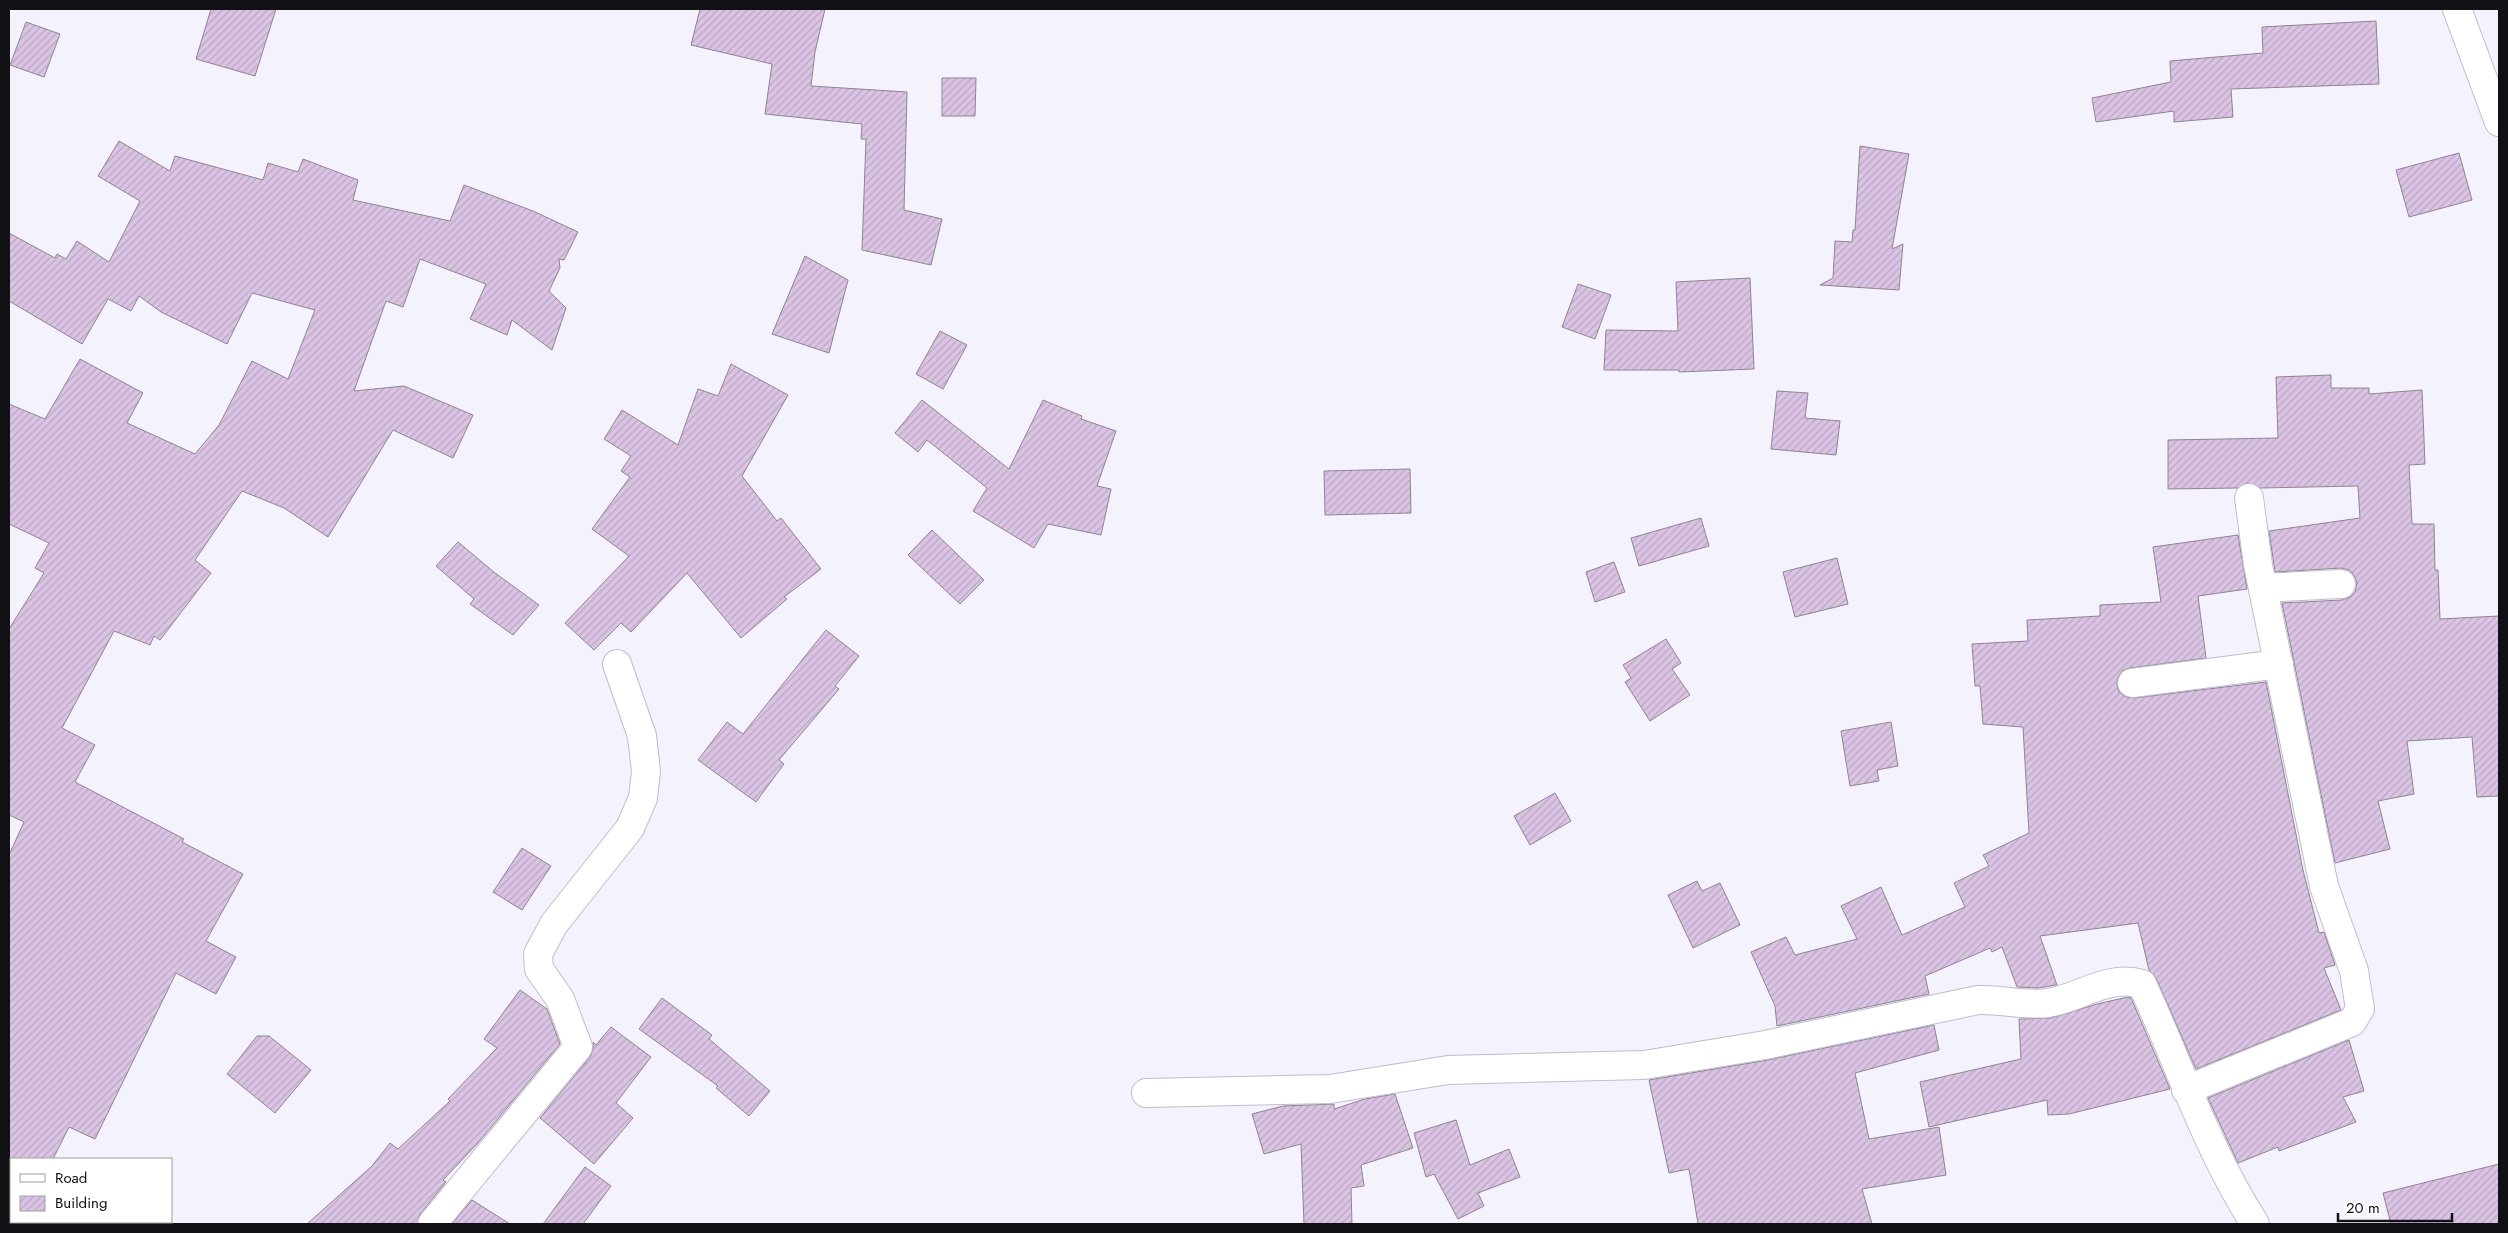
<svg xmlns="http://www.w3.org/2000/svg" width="2508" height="1233" font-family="Jost,sans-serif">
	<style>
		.building { fill: url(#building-hatch); stroke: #8e8492 }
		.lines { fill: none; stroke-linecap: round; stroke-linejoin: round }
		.street-casing { stroke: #bebdce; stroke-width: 30 }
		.street { stroke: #fff; stroke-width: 28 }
	</style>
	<defs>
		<pattern id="building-hatch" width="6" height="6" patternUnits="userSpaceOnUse" patternTransform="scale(1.25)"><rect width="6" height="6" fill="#dbc3e4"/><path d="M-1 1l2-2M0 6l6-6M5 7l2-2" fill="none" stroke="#bba6c3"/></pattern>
	</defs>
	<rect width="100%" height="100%" fill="#f4f3fd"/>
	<g class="building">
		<path d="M211,9H276L255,76L196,59Z"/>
		<path d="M700,9H825L815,52L811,86L907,92L904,210L942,219L931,265L862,250L866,139H861L862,124L765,114L772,64L691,45Z"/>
		<path d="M2376,21L2379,84L2231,89L2233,117L2174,122V111L2096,122L2092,98L2171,82L2170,61L2263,53L2262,27Z"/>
		<path d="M26,22L60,34L44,77L10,65Z"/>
		<path d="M942,78H976L975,116H942Z"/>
		<path d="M119,141L170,171L175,156L263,180L268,163L298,172L303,159L358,180L353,200L450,221L464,185L533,211L578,232L564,260L559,259L560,268L549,291L566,308L552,350L512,320L507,335L470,319L486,284L420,259L403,307L386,301L354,391L404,386L473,415L453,458L393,430L328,537L284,508L242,491L195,560L211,573L160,640L154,636L150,645L114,631L62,728L95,745L75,782L184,839L182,842L243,874L206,941L236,957L216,994L176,973L95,1139L69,1127L53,1159H9V855L24,822L9,815V629L44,573L35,568L49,543L9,524V404L45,419L80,359L143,393L127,423L195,454L219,425L252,361L288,379L315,310L252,293L227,344L161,312L139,296L131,311L108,299L82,344L9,301V233L55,258L57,254L66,259L77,241L109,262L140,201L98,176Z"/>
		<path d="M1860,146L1909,154L1892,249L1903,244L1899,290L1820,285L1833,278L1835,241L1852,242L1853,230H1855Z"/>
		<path d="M2459,153L2472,200L2409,217L2396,170Z"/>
		<path d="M805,256L848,280L829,353L772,334Z"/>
		<path d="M1750,278L1754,369L1679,372V370H1604L1606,330L1678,331L1676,282Z"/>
		<path d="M1578,284L1611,295L1595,339L1562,327Z"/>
		<path d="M940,331L967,345L943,389L916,374Z"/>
		<path d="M731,364L788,395L742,476L777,521L781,518L821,569L784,597L787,599L741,638L687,573L631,632L621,623L594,650L565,623L629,556L592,529L630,477L621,471L631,456L604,439L622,410L678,445L698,389L718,396Z"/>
		<path d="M2331,375V388H2369V394L2422,390L2425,464L2409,465L2412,524H2434L2435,570H2438L2440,619L2499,616V796L2477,797L2472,737L2407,741L2414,794L2378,801L2390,849L2335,863L2282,603L2342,600L2350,597L2355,592L2357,583L2354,575L2349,570L2341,568L2275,572L2269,531L2360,518L2358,486L2260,488L2247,483L2238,488L2168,489V440L2278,438L2276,377Z"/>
		<path d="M1777,391L1808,393L1805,418L1840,421L1836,455L1771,449Z"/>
		<path d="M922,400L1009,469L1043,400L1082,416L1081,419L1116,431L1097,486L1111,489L1101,535L1048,524L1034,548L973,511L987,488L927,440L918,452L895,433Z"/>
		<path d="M1410,469L1411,513L1325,515L1324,471Z"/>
		<path d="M1701,518L1709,546L1639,566L1631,538Z"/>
		<path d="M932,530L984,580L960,604L908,555Z"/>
		<path d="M2238,535L2247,589L2198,596L2206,658L2130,668L2123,670L2118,677L2117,685L2119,692L2126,697L2134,698L2266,682L2303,870L2319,933L2324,932L2335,965L2324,968L2341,1010L2196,1069L2156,978L2149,970L2138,923L2040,936L2057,985H2056L2038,988L2017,987L2002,947L1992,952L1990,948L1925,976L1929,994L1777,1026L1775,1006L1751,952L1786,937L1795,955L1857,939L1841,906L1881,887L1902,935L1965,907L1954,883L1989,866L1983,855L2029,833L2023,727L1983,724L1980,686H1975L1972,644L2028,641L2027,620L2100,616V605L2161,602L2153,547Z"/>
		<path d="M458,542L495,573L539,605L513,635L470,604L474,599L436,566Z"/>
		<path d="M1837,558L1848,604L1795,617L1783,572Z"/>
		<path d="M1614,562L1625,592L1595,602L1586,572Z"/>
		<path d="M826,630L859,656L835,686L839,689L779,760L784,764L756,802L698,760L727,722L743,734Z"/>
		<path d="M1666,639L1681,663L1672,669L1690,695L1650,721L1625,682L1631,678L1623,665Z"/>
		<path d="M1891,722L1898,766L1877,770L1879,781L1850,786L1841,731Z"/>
		<path d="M1555,793L1571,821L1530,845L1514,816Z"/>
		<path d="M522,848L551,866L522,910L493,892Z"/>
		<path d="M1697,881L1702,891L1720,883L1740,925L1693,948L1668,895Z"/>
		<path d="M520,990L547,1009L560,1044L477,1144L443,1180L446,1182L420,1214L417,1224H307L372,1166L390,1143L398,1149L450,1101L448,1099L497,1048L484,1039Z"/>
		<path d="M2128,997L2131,998L2170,1089L2069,1114L2048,1115L2047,1100L1929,1127L1920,1082L2021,1059L2019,1019L2051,1018L2097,1004Z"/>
		<path d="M662,998L712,1035L709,1039L770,1091L749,1116L716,1088L718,1086L639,1029Z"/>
		<path d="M1934,1025L1939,1050L1855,1073L1869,1139L1939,1127L1946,1175L1862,1189L1872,1224H1698L1689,1169L1669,1173L1649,1080L1768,1060Z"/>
		<path d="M611,1027L651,1057L616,1103L633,1118L594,1164L540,1118L590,1057L593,1050V1042L596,1045Z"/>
		<path d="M257,1036H269L311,1070L275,1113L227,1074Z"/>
		<path d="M2349,1040L2364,1091L2343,1097L2356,1122L2279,1151L2278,1147L2238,1163L2208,1098Z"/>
		<path d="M1395,1094L1413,1148L1361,1165L1364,1186L1351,1188L1352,1224H1304L1301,1144L1264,1154L1252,1114L1283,1106L1334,1104V1109L1365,1099Z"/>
		<path d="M1456,1120L1470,1165L1509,1149L1520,1177L1478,1193L1484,1206L1458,1219L1434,1174L1426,1177L1414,1133Z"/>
		<path d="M2499,1164V1224H2391L2383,1193Z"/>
		<path d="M585,1167L611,1186L583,1224H543Z"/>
		<path d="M472,1200L510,1224H452Z"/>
	</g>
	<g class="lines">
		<g class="street-casing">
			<g id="street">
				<path d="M2457,9L2499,122"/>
				<path d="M2263,588L2341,584"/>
				<path d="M2132,683L2279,664"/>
				<path d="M2186,1090L2352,1022L2360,1009L2354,971L2324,886L2258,565L2249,498"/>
				<path d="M1146,1093L1330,1089L1448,1070L1644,1065L1765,1045L1978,1000C2001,999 2024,1006 2048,1003C2080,998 2108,974 2142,984C2179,1064 2207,1149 2255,1224"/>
				<path d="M432,1224L578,1047L560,999L539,969L538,954L554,924L630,828L643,798L646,771L642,736L617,664"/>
			</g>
		</g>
		<use href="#street" class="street"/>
	</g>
	<rect width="2508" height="1233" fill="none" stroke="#101015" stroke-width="20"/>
	<rect x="10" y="1158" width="162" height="65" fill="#ffffff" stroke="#9f9fa1"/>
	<rect x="20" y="1174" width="25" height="8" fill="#ffffff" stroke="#9f9fa1"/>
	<text x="55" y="1183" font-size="15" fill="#101015">Road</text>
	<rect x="20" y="1196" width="25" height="15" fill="url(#building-hatch)" stroke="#9f9fa1"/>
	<text x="55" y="1208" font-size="15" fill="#101015">Building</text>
	<path d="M2338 1213v8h114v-8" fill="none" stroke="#101015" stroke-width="2.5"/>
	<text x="2346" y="1213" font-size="15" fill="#101015" stroke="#ffffff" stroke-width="4" paint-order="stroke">20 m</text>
</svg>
